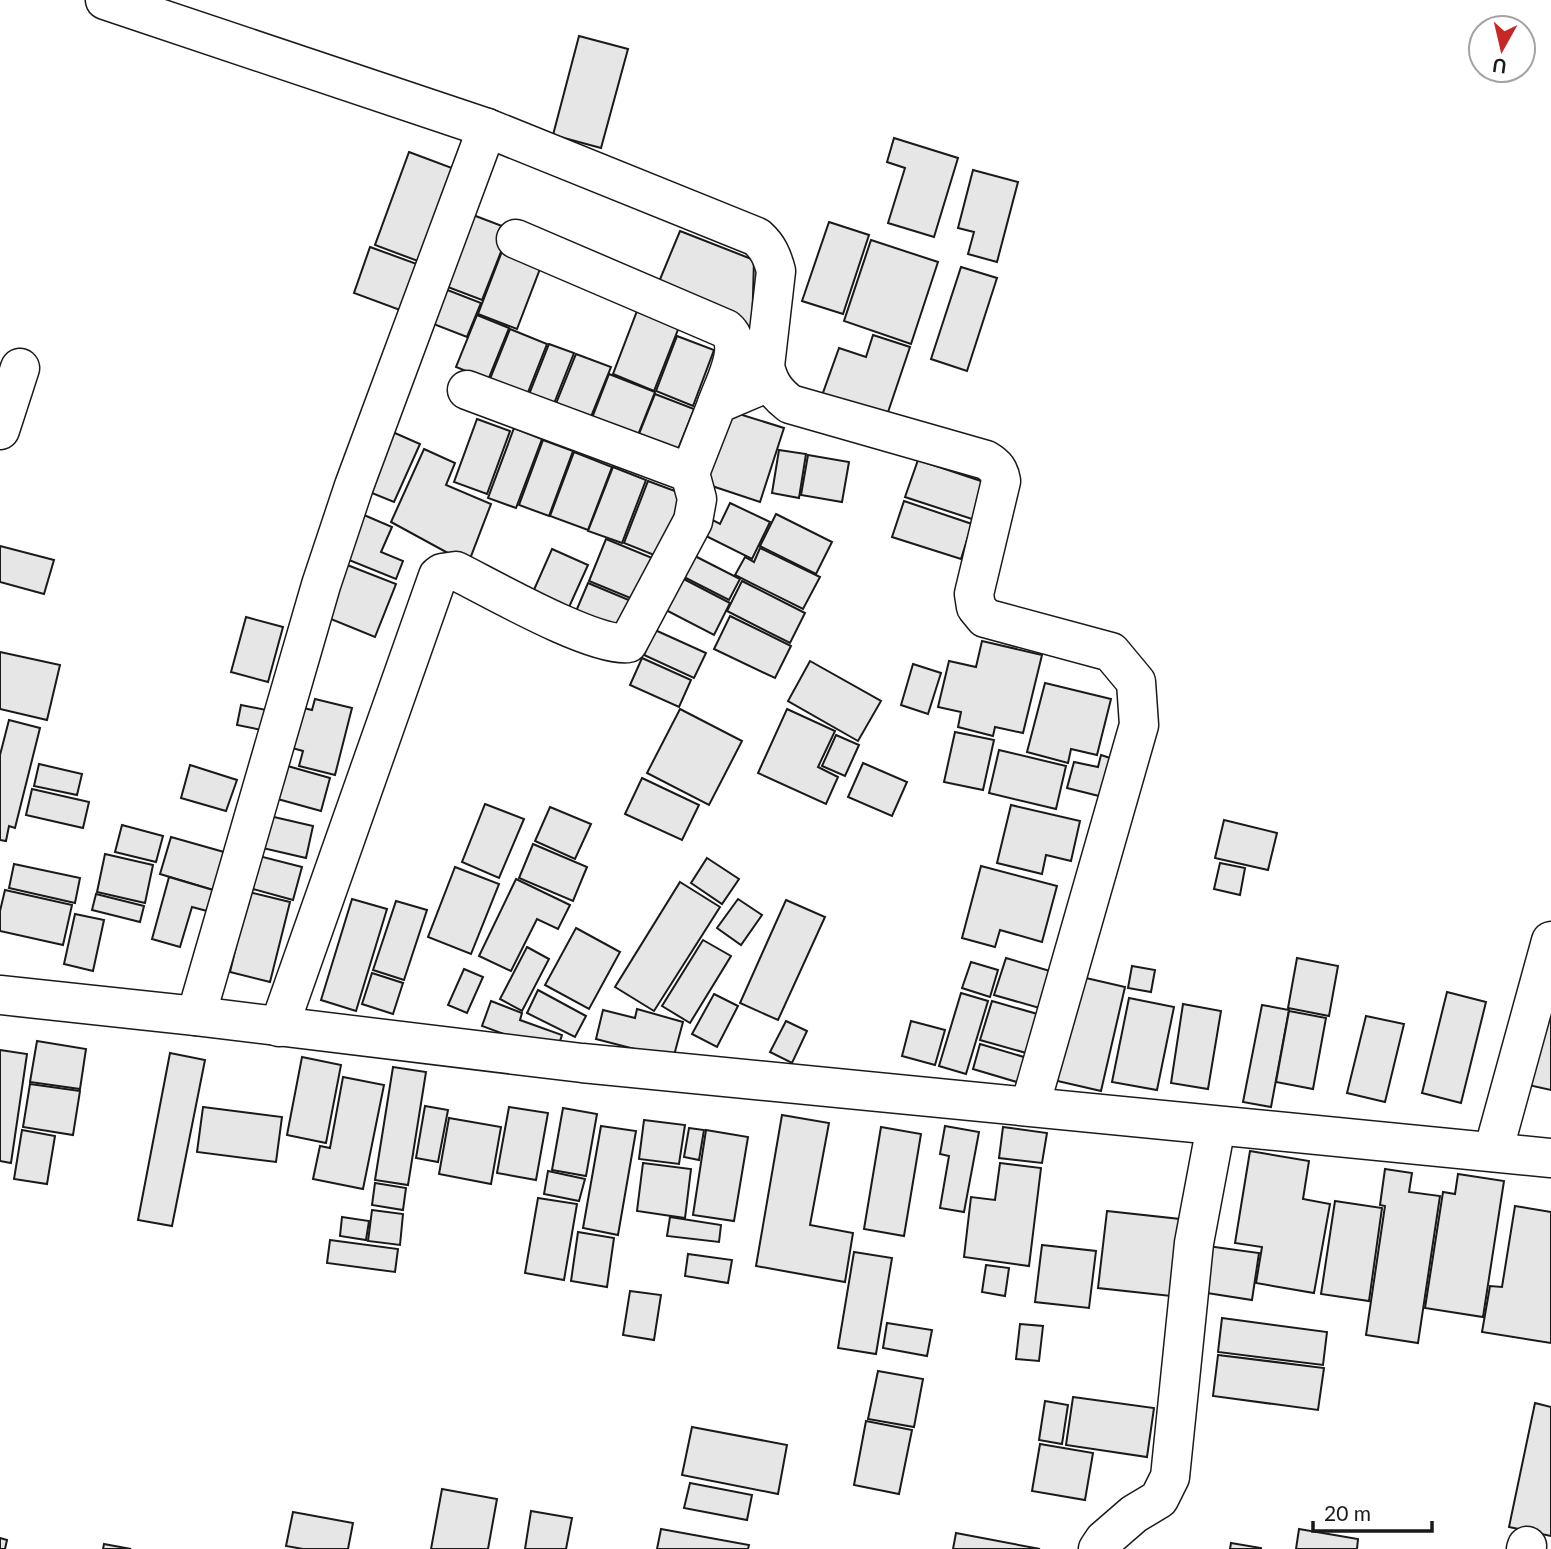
<svg xmlns="http://www.w3.org/2000/svg" width="1551" height="1549" font-family="Lato,sans-serif">
	<style>
		.building { fill: #e6e6e6; stroke: #1a1a1a; stroke-width: 2 }
		.lines { fill: none; stroke-linecap: round; stroke-linejoin: round }
		.minor-casing { stroke: #1a1a1a; stroke-width: 41 }
		.minor { stroke: #fff; stroke-width: 38 }
	</style>
	<rect width="100%" height="100%" fill="#fff"/>
	<g class="building">
		<path d="M579,36L628,49L601,148L553,135Z"/>
		<path d="M894,138L958,158L934,237L888,223L905,168L887,162Z"/>
		<path d="M409,152L460,171L426,264L375,245Z"/>
		<path d="M973,170L1018,182L997,262L968,254L974,232L958,228Z"/>
		<path d="M473,215L510,229L482,300L432,281Z"/>
		<path d="M829,222L869,235L843,314L802,301Z"/>
		<path d="M680,231L754,260L752,330L656,289Z"/>
		<path d="M871,240L938,262L911,344L844,321Z"/>
		<path d="M504,246L543,261L517,329L478,314Z"/>
		<path d="M370,247L425,267L408,313L354,293Z"/>
		<path d="M961,267L997,278L967,371L931,359Z"/>
		<path d="M432,284L481,303L467,337L418,318Z"/>
		<path d="M637,311L679,327L654,391L613,374Z"/>
		<path d="M477,315L509,328L488,380L456,367Z"/>
		<path d="M510,329L547,344L523,405L486,389Z"/>
		<path d="M873,335L910,347L883,427L819,404L839,348L866,357Z"/>
		<path d="M677,336L714,350L693,406L656,391Z"/>
		<path d="M549,344L574,353L553,406L528,397Z"/>
		<path d="M576,354L611,367L586,429L551,416Z"/>
		<path d="M609,374L655,392L632,450L587,431Z"/>
		<path d="M655,394L694,409L678,449L639,434Z"/>
		<path d="M723,409L784,428L760,502L700,482Z"/>
		<path d="M477,419L510,431L487,494L454,482Z"/>
		<path d="M514,428L542,439L516,508L488,498Z"/>
		<path d="M388,430L420,444L394,502L362,489Z"/>
		<path d="M543,440L573,451L549,516L519,505Z"/>
		<path d="M424,449L455,463L446,485L491,504L468,564L391,522Z"/>
		<path d="M779,450L806,454L799,498L772,493Z"/>
		<path d="M574,452L612,467L588,530L550,516Z"/>
		<path d="M808,455L849,462L842,502L801,495Z"/>
		<path d="M918,460L987,483L975,520L905,497Z"/>
		<path d="M613,467L646,480L622,543L588,531Z"/>
		<path d="M648,481L683,494L659,557L624,543Z"/>
		<path d="M904,501L972,524L961,559L892,537Z"/>
		<path d="M730,503L770,522L752,559L698,532L705,516L720,524Z"/>
		<path d="M357,512L392,527L381,552L403,561L396,579L339,556Z"/>
		<path d="M776,514L832,542L816,574L760,546Z"/>
		<path d="M606,539L657,560L640,602L589,581Z"/>
		<path d="M0,546L54,560L44,594L0,582Z"/>
		<path d="M760,548L820,577L803,609L735,575L745,557L754,562Z"/>
		<path d="M552,549L588,565L565,616L529,601Z"/>
		<path d="M687,552L740,579L729,600L676,573Z"/>
		<path d="M337,561L396,584L375,637L316,613Z"/>
		<path d="M678,576L730,603L714,635L662,608Z"/>
		<path d="M742,581L805,613L790,643L727,611Z"/>
		<path d="M588,583L636,603L622,636L574,616Z"/>
		<path d="M730,616L791,646L775,678L714,649Z"/>
		<path d="M246,617L283,627L268,682L231,672Z"/>
		<path d="M655,630L706,653L694,678L644,655Z"/>
		<path d="M982,641L1042,655L1023,733L995,727L993,736L958,727L961,712L938,707L949,661L976,667Z"/>
		<path d="M0,652L60,665L47,720L0,709Z"/>
		<path d="M642,658L691,680L679,707L630,685Z"/>
		<path d="M810,661L881,701L858,741L788,701Z"/>
		<path d="M913,664L941,673L928,714L901,705Z"/>
		<path d="M1045,683L1111,699L1097,755L1071,749L1068,763L1027,752Z"/>
		<path d="M315,699L352,708L335,775L299,766L303,751L285,746L295,706L312,710Z"/>
		<path d="M241,705L271,711L267,731L237,725Z"/>
		<path d="M680,709L742,741L709,805L647,773Z"/>
		<path d="M787,709L835,731L818,767L838,777L826,804L758,773Z"/>
		<path d="M9,720L40,728L15,828L9,826L6,841L0,840V755Z"/>
		<path d="M955,732L994,740L983,790L944,782Z"/>
		<path d="M836,735L859,745L845,776L822,766Z"/>
		<path d="M999,750L1066,766L1056,809L989,793Z"/>
		<path d="M1101,755L1116,760L1107,798L1067,788L1074,762L1098,767Z"/>
		<path d="M863,763L907,782L892,816L848,797Z"/>
		<path d="M39,764L82,774L77,795L34,786Z"/>
		<path d="M190,765L237,780L226,811L181,798Z"/>
		<path d="M284,765L330,778L321,811L274,798Z"/>
		<path d="M642,778L699,805L682,840L625,814Z"/>
		<path d="M32,789L89,802L83,828L26,815Z"/>
		<path d="M485,804L524,819L499,878L462,862Z"/>
		<path d="M1011,805L1080,821L1071,861L1046,855L1042,874L997,863Z"/>
		<path d="M550,807L591,824L575,859L535,841Z"/>
		<path d="M261,814L313,826L306,858L254,846Z"/>
		<path d="M1224,820L1277,833L1268,870L1215,858Z"/>
		<path d="M122,825L163,836L156,862L115,852Z"/>
		<path d="M171,837L224,852L213,890L160,874Z"/>
		<path d="M533,844L587,867L573,901L519,878Z"/>
		<path d="M105,854L153,865L145,903L97,892Z"/>
		<path d="M251,854L302,867L293,900L242,886Z"/>
		<path d="M707,858L739,879L722,904L691,883Z"/>
		<path d="M1220,863L1245,868L1240,895L1214,889Z"/>
		<path d="M14,864L80,878L75,903L9,888Z"/>
		<path d="M981,866L1057,886L1042,942L1000,930L995,947L962,938Z"/>
		<path d="M455,867L499,884L471,954L428,937Z"/>
		<path d="M169,877L213,890L207,911L192,907L180,947L152,939Z"/>
		<path d="M516,879L570,905L558,929L537,919L511,971L479,956Z"/>
		<path d="M680,882L720,907L654,1011L615,987Z"/>
		<path d="M5,890L72,905L63,945L0,931V911Z"/>
		<path d="M249,892L290,902L270,982L230,972Z"/>
		<path d="M96,894L144,906L140,922L92,910Z"/>
		<path d="M352,899L387,909L356,1011L321,1000Z"/>
		<path d="M738,899L762,915L741,945L717,928Z"/>
		<path d="M786,900L825,917L778,1020L740,1003Z"/>
		<path d="M396,901L427,910L404,980L373,970Z"/>
		<path d="M75,914L104,920L93,971L64,964Z"/>
		<path d="M576,928L620,952L589,1009L545,985Z"/>
		<path d="M703,940L731,956L690,1023L662,1006Z"/>
		<path d="M527,947L549,959L522,1011L500,999Z"/>
		<path d="M1006,958L1060,974L1050,1011L994,995Z"/>
		<path d="M1297,958L1338,966L1329,1016L1288,1008Z"/>
		<path d="M971,962L998,970L990,997L962,988Z"/>
		<path d="M1551,963V1090L1520,1083Z"/>
		<path d="M1132,966L1155,970L1151,992L1128,988Z"/>
		<path d="M464,969L483,977L467,1013L448,1005Z"/>
		<path d="M372,973L403,983L393,1014L362,1004Z"/>
		<path d="M1073,975L1125,987L1101,1091L1049,1079Z"/>
		<path d="M538,990L586,1016L575,1037L527,1013Z"/>
		<path d="M1447,992L1486,1002L1461,1103L1422,1093Z"/>
		<path d="M961,993L988,1001L966,1074L939,1066Z"/>
		<path d="M714,994L738,1006L717,1047L692,1034Z"/>
		<path d="M1129,998L1174,1007L1157,1090L1112,1082Z"/>
		<path d="M491,1001L522,1013L520,1020L562,1035L556,1053L482,1026Z"/>
		<path d="M992,1001L1048,1017L1037,1056L980,1040Z"/>
		<path d="M1183,1004L1221,1011L1208,1089L1171,1083Z"/>
		<path d="M1262,1005L1289,1010L1271,1107L1243,1102Z"/>
		<path d="M637,1009L683,1022L673,1059L596,1039L603,1010L635,1018Z"/>
		<path d="M1289,1011L1326,1018L1313,1089L1276,1082Z"/>
		<path d="M1366,1016L1404,1024L1385,1102L1347,1093Z"/>
		<path d="M786,1021L807,1031L792,1063L770,1052Z"/>
		<path d="M911,1021L945,1030L935,1065L902,1056Z"/>
		<path d="M37,1041L86,1049L80,1089L30,1082Z"/>
		<path d="M980,1044L1034,1060L1027,1085L973,1069Z"/>
		<path d="M0,1050L27,1054L11,1163L0,1161Z"/>
		<path d="M170,1053L205,1060L172,1226L138,1220Z"/>
		<path d="M302,1057L341,1065L326,1143L287,1135Z"/>
		<path d="M393,1067L426,1072L408,1185L375,1180Z"/>
		<path d="M343,1077L384,1085L363,1189L313,1179L320,1146L330,1148Z"/>
		<path d="M30,1084L80,1091L73,1135L23,1127Z"/>
		<path d="M425,1106L448,1110L438,1162L416,1158Z"/>
		<path d="M203,1107L282,1117L276,1162L197,1152Z"/>
		<path d="M509,1107L548,1113L536,1180L497,1173Z"/>
		<path d="M563,1108L597,1114L586,1176L552,1170Z"/>
		<path d="M782,1115L829,1123L810,1225L853,1233L845,1282L756,1266Z"/>
		<path d="M449,1118L501,1127L491,1184L439,1174Z"/>
		<path d="M644,1120L685,1125L679,1164L639,1159Z"/>
		<path d="M601,1126L636,1131L618,1235L583,1228Z"/>
		<path d="M945,1126L979,1132L964,1212L940,1208L949,1156L940,1154Z"/>
		<path d="M881,1127L921,1134L904,1236L864,1229Z"/>
		<path d="M1003,1127L1047,1133L1042,1163L999,1158Z"/>
		<path d="M689,1128L704,1130L699,1160L684,1157Z"/>
		<path d="M22,1130L55,1136L47,1184L14,1179Z"/>
		<path d="M706,1130L748,1137L734,1221L693,1215Z"/>
		<path d="M1250,1151L1309,1161L1303,1199L1330,1204L1314,1293L1256,1283L1262,1247L1235,1243Z"/>
		<path d="M643,1163L691,1169L685,1218L637,1211Z"/>
		<path d="M1000,1163L1041,1168L1029,1266L964,1257L971,1197L995,1200Z"/>
		<path d="M1385,1169L1412,1173L1409,1192L1440,1196L1418,1343L1366,1335L1385,1206L1380,1205Z"/>
		<path d="M548,1171L585,1179L579,1201L544,1194Z"/>
		<path d="M1458,1174L1504,1181L1483,1317L1425,1308L1443,1192L1455,1194Z"/>
		<path d="M375,1183L406,1188L403,1210L372,1205Z"/>
		<path d="M538,1198L577,1204L564,1280L525,1273Z"/>
		<path d="M1335,1201L1382,1208L1369,1301L1321,1294Z"/>
		<path d="M1515,1206L1551,1212V1343L1482,1332L1490,1286L1502,1287Z"/>
		<path d="M372,1210L403,1214L400,1245L368,1241Z"/>
		<path d="M1107,1211L1189,1220L1180,1297L1098,1288Z"/>
		<path d="M342,1217L369,1221L366,1240L340,1236Z"/>
		<path d="M670,1217L721,1225L719,1242L667,1236Z"/>
		<path d="M578,1232L614,1238L607,1287L571,1281Z"/>
		<path d="M330,1240L398,1249L395,1272L327,1263Z"/>
		<path d="M1042,1245L1096,1251L1089,1308L1035,1302Z"/>
		<path d="M1200,1245L1259,1253L1252,1300L1194,1291Z"/>
		<path d="M854,1252L892,1258L876,1354L838,1348Z"/>
		<path d="M688,1254L732,1260L728,1283L685,1276Z"/>
		<path d="M986,1265L1009,1268L1005,1296L982,1292Z"/>
		<path d="M630,1291L661,1295L654,1340L623,1335Z"/>
		<path d="M1222,1318L1327,1332L1323,1365L1218,1352Z"/>
		<path d="M887,1323L932,1330L927,1356L883,1348Z"/>
		<path d="M1020,1324L1043,1326L1039,1361L1016,1359Z"/>
		<path d="M1218,1355L1324,1368L1318,1410L1213,1396Z"/>
		<path d="M878,1371L923,1379L914,1427L868,1419Z"/>
		<path d="M1073,1397L1154,1408L1147,1457L1066,1445Z"/>
		<path d="M1045,1401L1068,1405L1062,1444L1039,1440Z"/>
		<path d="M1535,1403L1551,1407V1536L1509,1527Z"/>
		<path d="M866,1421L912,1430L899,1494L854,1485Z"/>
		<path d="M692,1427L787,1445L778,1494L682,1475Z"/>
		<path d="M1040,1444L1093,1453L1085,1500L1032,1491Z"/>
		<path d="M690,1483L752,1495L747,1520L684,1508Z"/>
		<path d="M442,1489L497,1499L488,1549H431Z"/>
		<path d="M531,1511L572,1518L566,1549H525Z"/>
		<path d="M293,1512L353,1523L348,1549H303L286,1546Z"/>
		<path d="M661,1529L749,1545L748,1549H657Z"/>
		<path d="M1299,1529L1358,1539L1357,1549H1296Z"/>
		<path d="M956,1533L1040,1549H953Z"/>
		<path d="M0,1538L7,1540L5,1549H0Z"/>
		<path d="M1231,1543L1261,1548V1549H1230Z"/>
		<path d="M104,1544L131,1549H103Z"/>
	</g>
	<g class="lines">
		<g class="minor-casing">
			<g id="minor">
				<path d="M105,0L487,128L757,237C768,247 772,256 776,271L765,366C769,384 776,393 790,404L986,460C996,466 999,470 1001,481L974,594L976,607L985,618L1111,652L1136,682L1139,725L1030,1106"/>
				<path d="M516,239L726,329C746,346 724,383 717,404"/>
				<path d="M467,390L690,473"/>
				<path d="M0,430L20,368"/>
				<path d="M0,995L196,1016L582,1063L1551,1158"/>
				<path d="M196,1016L321,585L354,486L487,128"/>
				<path d="M279,1027L438,576L442,573L456,571C492,589 593,647 628,643L693,521L697,499L690,473L717,404L769,382"/>
				<path d="M1493,1152L1551,941"/>
				<path d="M1098,1549L1104,1540L1134,1514L1159,1499L1170,1477L1194,1243L1216,1126"/>
				<path d="M1526,1549L1527,1546"/>
			</g>
		</g>
		<use href="#minor" class="minor"/>
	</g>
	<g transform="translate(1502 49) rotate(188)"><circle r="33" fill="#ffffff" stroke="#a3a3a3" stroke-width="2"/>
	<path d="M0-5L12 26L0 18L-12 26Z" fill="#c62828"/>
	<text y="-10" font-size="19" font-weight="bold" text-anchor="middle" fill="#1a1a1a">U</text>
	</g>
	<path d="M1313 1521v10h119v-10" fill="none" stroke="#1a1a1a" stroke-width="3.5"/>
	<text x="1324" y="1521" font-size="21" fill="#1a1a1a" stroke="#ffffff" stroke-width="5" paint-order="stroke">20 m</text>
</svg>
